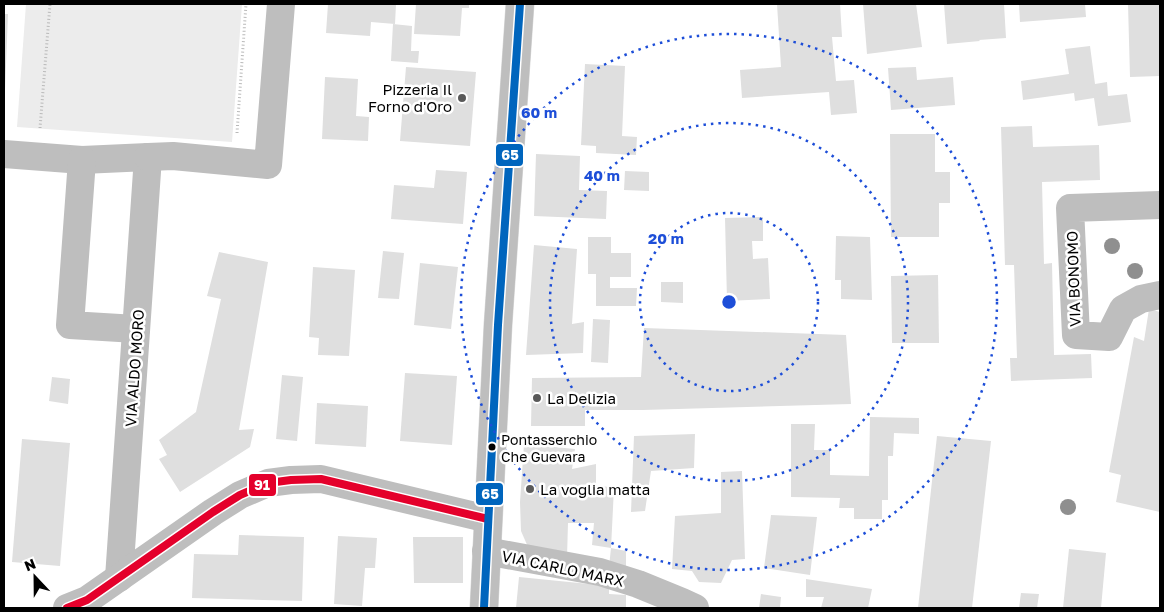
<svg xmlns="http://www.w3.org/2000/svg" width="1164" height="612" font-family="'Golos Text',sans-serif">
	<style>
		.green { fill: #ececec }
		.building { fill: #dfdfdf }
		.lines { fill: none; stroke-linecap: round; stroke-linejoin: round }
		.major-casing { stroke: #dbdbdb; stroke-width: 29 }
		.path { stroke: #b9b9b9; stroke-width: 3; stroke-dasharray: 1 2.5; stroke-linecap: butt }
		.minor { stroke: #bebebe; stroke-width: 28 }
		.major { stroke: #bebebe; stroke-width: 28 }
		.bus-1-casing { stroke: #fff; stroke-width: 11 }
		.bus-2-casing { stroke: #fff; stroke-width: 11 }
		.bus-1 { stroke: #e4002b; stroke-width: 8 }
		.bus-2 { stroke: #0065bd; stroke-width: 8 }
		.tree { fill: #8f8f8f }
		.ring { fill: none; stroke: #1d4ed8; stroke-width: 2.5; stroke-dasharray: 2.5 5 }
		.poi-dot { fill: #595959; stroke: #fff; stroke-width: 2 }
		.bus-dot { fill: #000; stroke: #fff; stroke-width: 2 }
		.labels { text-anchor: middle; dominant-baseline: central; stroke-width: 5; stroke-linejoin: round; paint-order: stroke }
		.bus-label { font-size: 14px; fill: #000; stroke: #fff; text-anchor: start }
		.poi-label { font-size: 15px; fill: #000; stroke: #fff; text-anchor: start }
		.street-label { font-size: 15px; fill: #000; stroke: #fff }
		.centre { fill: #1d4ed8; stroke: #fff; stroke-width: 2.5 }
		.ring-label { font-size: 15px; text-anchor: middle; font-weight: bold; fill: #1d4ed8; stroke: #fff; stroke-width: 5; stroke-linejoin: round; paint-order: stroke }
		.line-badge { stroke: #fff; stroke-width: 2 }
		.badge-label { font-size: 14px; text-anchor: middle; font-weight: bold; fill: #fff }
	</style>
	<rect width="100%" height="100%" fill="#fff"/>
	<path class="green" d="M26,4H242L232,142L17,127Z"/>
	<g class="building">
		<path d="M328,4H396L395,24L371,22L370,36L326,33Z"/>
		<path d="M416,4H469V8H462L460,36L414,34Z"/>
		<path d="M777,4H840L842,37H832L836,81L854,80L857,113L831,115L829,92L742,98L740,70L781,67Z"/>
		<path d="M863,4H916L922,47L867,54Z"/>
		<path d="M944,4H1004L1006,38L979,40L980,41L947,44Z"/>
		<path d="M1019,4H1085L1086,17L1020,22Z"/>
		<path d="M1128,4H1160V76L1130,77Z"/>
		<path d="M4,14H8L5,90H4Z"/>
		<path d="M393,24L412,26L411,51H419L418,63L391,61Z"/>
		<path d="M1090,46L1095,84L1107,82L1108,96L1127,94L1131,122L1098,126L1094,98L1075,101L1074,93L1023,100L1021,81L1069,74L1065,49Z"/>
		<path d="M585,64L625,66L622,136L637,137L636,155L596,153V146L581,145Z"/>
		<path d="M406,67L476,72L470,146L400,141Z"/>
		<path d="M916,67L917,80L953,77L955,105L891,110L888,68Z"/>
		<path d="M325,77L358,79L356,116L369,117L368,141L322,139Z"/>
		<path d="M1032,126L1033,147L1099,145L1100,180L1042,182L1044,264L1052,263L1054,355L1091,354L1092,378L1011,381L1010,358H1017L1014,265H1005L1001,127Z"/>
		<path d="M890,134H935V172H950V203H939V237H891Z"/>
		<path d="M536,154L580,156L579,190L607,191L606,219L534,216Z"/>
		<path d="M436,170L467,172L463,224L391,219L394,185L434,188Z"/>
		<path d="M625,171L649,172V191L624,190Z"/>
		<path d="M763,217V241H752L753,259L768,258L770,299L727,301L725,218Z"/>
		<path d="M836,236L870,237L872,300L841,299V280H835Z"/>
		<path d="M588,237H611V253H631V277H610V288H637L636,306H596V274H588Z"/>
		<path d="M534,245L577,249L572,324L584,322L583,353L526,355Z"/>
		<path d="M383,251L404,253L399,299L378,298Z"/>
		<path d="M219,252L268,262L239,430L254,429L250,447L180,492L159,459L167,455L159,440L196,412L221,299L207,296Z"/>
		<path d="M420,263L458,267L451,329L414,325Z"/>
		<path d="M313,267L355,270L349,356L318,355L319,338L309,337Z"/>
		<path d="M938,275L939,343H892L891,276Z"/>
		<path d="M661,282H683V303L661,302Z"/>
		<path d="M1149,309L1160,312V512L1116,502L1121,475L1109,472L1134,337L1144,341Z"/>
		<path d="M593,319L610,320L608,363L591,362Z"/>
		<path d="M644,328L846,335L851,404L643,410H585V426H531L532,378L641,377Z"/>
		<path d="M405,373L457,376L452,445L400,441Z"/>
		<path d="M282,375L303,377L297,441L276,439Z"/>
		<path d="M52,377L70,379L68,404L49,401Z"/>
		<path d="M317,403L368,406L366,447L315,444Z"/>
		<path d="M870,417L919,418V434L894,433L893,456H888V500H882V519H854V508H839L840,498L791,497V424H815L814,450H830V475L869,476Z"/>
		<path d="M695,434L694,468L651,471L645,511L631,512L634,436Z"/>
		<path d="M937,436L991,441L972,608H918Z"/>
		<path d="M22,439L70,443L60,566L12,562Z"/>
		<path d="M524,444L575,449L572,469L596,464V485L614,488L611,548L626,551V571L609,567L611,548L592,545L594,523H568L567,557L528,547L521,531L520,502Z"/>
		<path d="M742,471L745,559L732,560L721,583L699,582L692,571L672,569L675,516L721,513V472Z"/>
		<path d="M771,515L817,517L810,575L764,568Z"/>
		<path d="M239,535L304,537L302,601L192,598L194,554L238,555Z"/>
		<path d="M338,536L377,538L375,568H365L362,606L334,604Z"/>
		<path d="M413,537H463V583H414Z"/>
		<path d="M1069,549L1106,553L1101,608H1063Z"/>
		<path d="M519,577L609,586V594L626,595V608H516Z"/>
		<path d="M806,579L872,589L868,608H821L824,597H806Z"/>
		<path d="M1021,593L1039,594L1037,608H1019Z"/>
		<path d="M761,594L781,597L780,608H759Z"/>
	</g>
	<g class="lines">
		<g class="major-casing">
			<path id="major" d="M484,608L498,325L520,4"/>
		</g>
		<g class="path">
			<path d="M40,128L50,4"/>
			<path d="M237,133L246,4"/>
		</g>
		<g class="minor">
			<path d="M4,154L82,160L148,157L119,578"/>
			<path d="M148,157L173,156L268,165L281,4"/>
			<path d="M82,160L70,325L136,329"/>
			<path d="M1160,205L1070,208L1076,335L1109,337L1123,309L1141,299L1160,295"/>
			<path d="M486,551L600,572L638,584L682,602L695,608"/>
			<path d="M67,608L87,600L213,512L240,495L268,483L291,480L321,479L488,519"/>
		</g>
		<use href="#major" class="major"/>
		<g class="bus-1-casing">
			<path id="bus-1" d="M67,608L87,600L213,512L240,495L268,483L291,480L321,479L488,519"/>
		</g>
		<g class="bus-2-casing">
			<path id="bus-2" d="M484,608L498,325L520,4"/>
		</g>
		<use href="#bus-1" class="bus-1"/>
		<use href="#bus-2" class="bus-2"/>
	</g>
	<g class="tree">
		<circle cx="1112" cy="246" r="8"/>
		<circle cx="1135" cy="271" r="8"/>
		<circle cx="1068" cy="507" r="8"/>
	</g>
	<g class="ring">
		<circle cx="729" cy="302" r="89"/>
		<circle cx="729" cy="302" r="179"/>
		<circle cx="729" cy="302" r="268"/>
	</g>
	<g class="poi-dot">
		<circle cx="462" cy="98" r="5"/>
		<circle cx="537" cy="398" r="5"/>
		<circle cx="530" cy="489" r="5"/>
	</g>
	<circle class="bus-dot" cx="492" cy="447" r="4.5"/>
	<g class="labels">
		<g class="bus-label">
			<text x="501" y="439">Pontasserchio<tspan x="501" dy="17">Che Guevara</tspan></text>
		</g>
		<g class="poi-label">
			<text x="452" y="89" text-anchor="end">Pizzeria Il<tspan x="452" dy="17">Forno d'Oro</tspan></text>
			<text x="547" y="398">La Delizia</text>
			<text x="540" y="489">La voglia matta</text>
		</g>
		<g class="street-label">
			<text transform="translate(1073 279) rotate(-92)">VIA BONOMO</text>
			<text transform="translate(134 368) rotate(-86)">VIA ALDO MORO</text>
			<text transform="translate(563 568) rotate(12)">VIA CARLO MARX</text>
		</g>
	</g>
	<circle cx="729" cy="302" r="8" class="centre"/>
	<g class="ring-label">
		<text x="539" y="118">60 m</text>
		<text x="602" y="181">40 m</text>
		<text x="666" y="244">20 m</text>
	</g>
	<g class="line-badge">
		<rect x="495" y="143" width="29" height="24" rx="5" fill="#0065bd"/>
		<rect x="248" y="473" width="29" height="24" rx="5" fill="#e4002b"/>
		<rect x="475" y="482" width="29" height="24" rx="5" fill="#0065bd"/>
	</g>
	<g class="badge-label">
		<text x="510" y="160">65</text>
		<text x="262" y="490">91</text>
		<text x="490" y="499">65</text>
	</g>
	<rect width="1164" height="612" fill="none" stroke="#000000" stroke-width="10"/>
	<g transform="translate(35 577) rotate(338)" stroke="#ffffff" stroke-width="4" paint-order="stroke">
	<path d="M0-4L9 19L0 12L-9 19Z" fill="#000000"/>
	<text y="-8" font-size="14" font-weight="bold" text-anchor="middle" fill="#000000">N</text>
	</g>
</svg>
